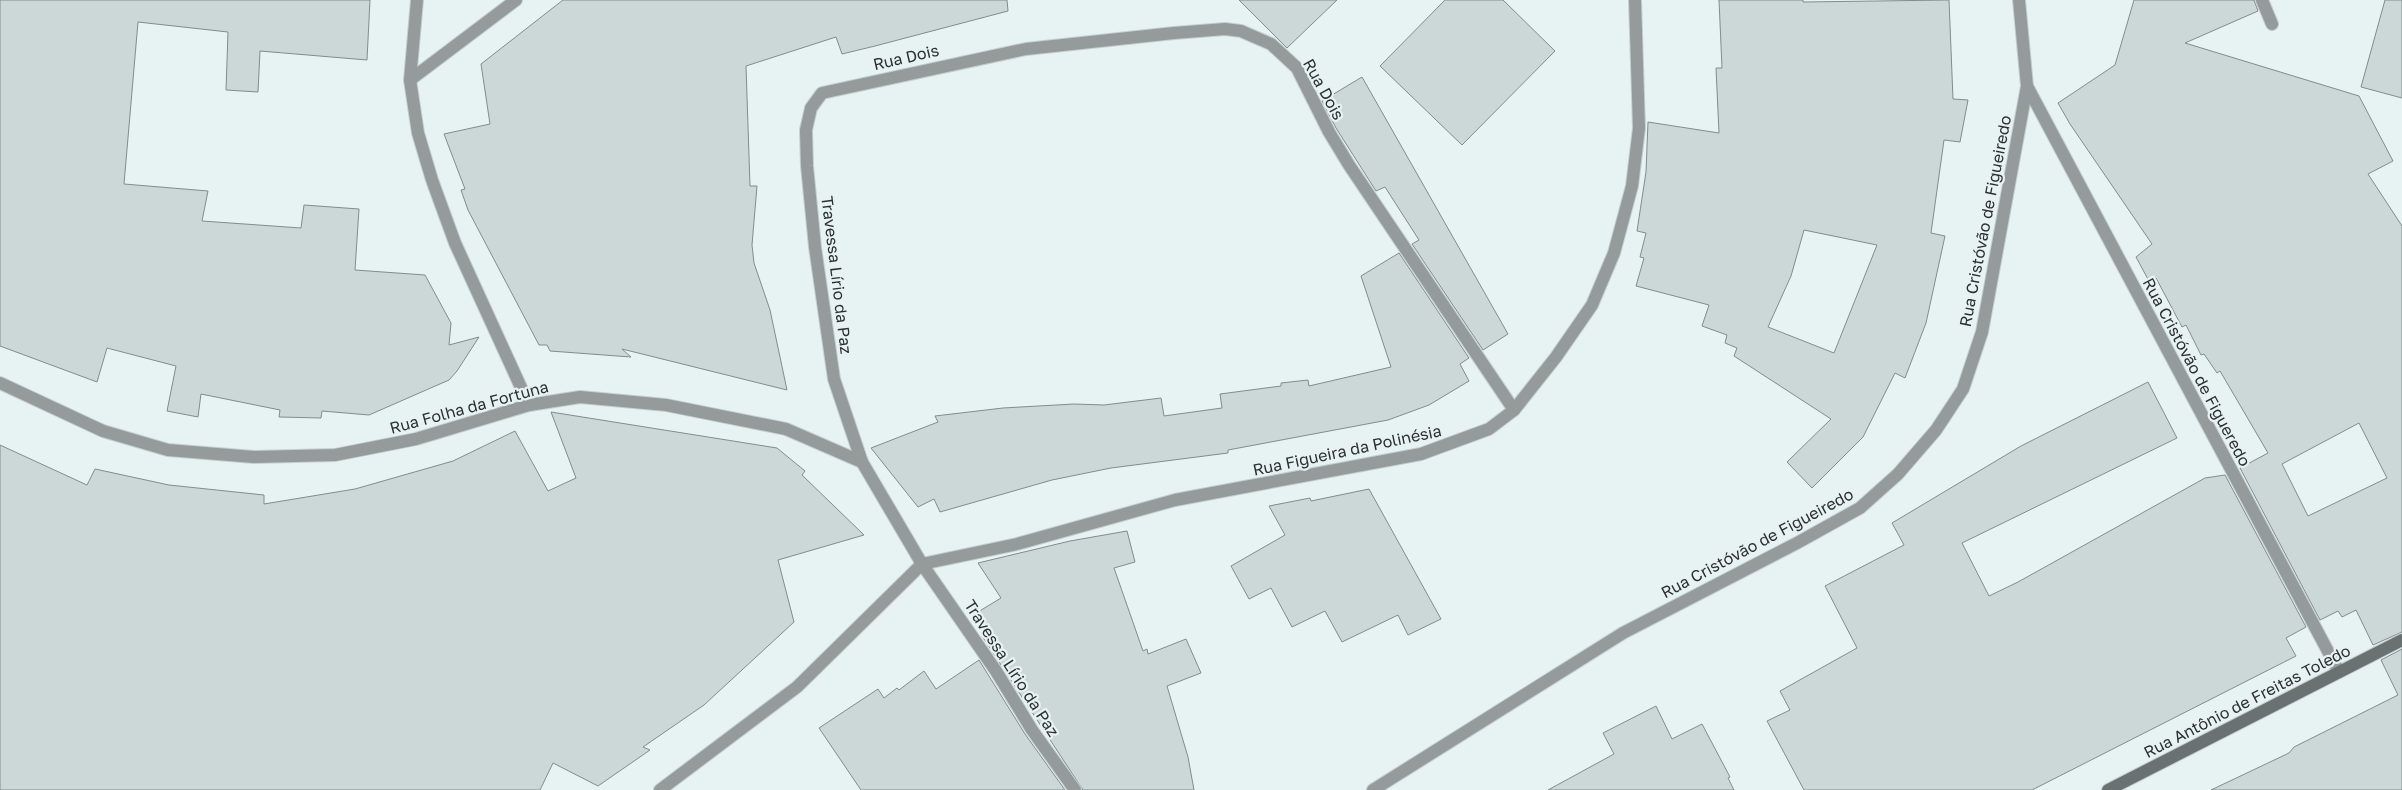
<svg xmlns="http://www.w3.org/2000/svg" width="2402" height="790" font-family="'Golos Text',sans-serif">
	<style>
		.building { fill: #ccd7d7; stroke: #828c8c; fill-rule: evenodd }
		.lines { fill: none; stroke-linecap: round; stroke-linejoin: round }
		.street-casing { stroke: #c5cfcf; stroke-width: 14 }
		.secondary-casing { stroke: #c5cfcf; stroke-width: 14 }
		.street { stroke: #959a9a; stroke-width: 12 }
		.secondary { stroke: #6a7171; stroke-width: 12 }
		.labels { text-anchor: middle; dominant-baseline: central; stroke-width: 4.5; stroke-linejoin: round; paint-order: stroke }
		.street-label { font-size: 16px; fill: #2c3030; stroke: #e7f2f2 }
	</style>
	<rect width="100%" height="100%" fill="#e7f2f2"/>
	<g class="building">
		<path d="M0,0H370L367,60L260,51L258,92L226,90L228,32L138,22L124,184L208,191L202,221L301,228L304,205L359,209L355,270L425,275L451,323L449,345L479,337L457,371L449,380L369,415L322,411L321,418L279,417L280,410L201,394L198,417L167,411L176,366L107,348L97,382L0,346Z"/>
		<path d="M563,0H1007L1008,11L875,46L842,54L836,37L746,66L750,186H757L752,245L754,263L770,310L787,390L622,349L631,357L550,351L547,345H539L468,210L461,190L465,189L444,134L490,124L481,64Z"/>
		<path d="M1239,0H1337L1287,48Z"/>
		<path d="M1445,0H1503L1555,51L1462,145L1380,66Z"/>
		<path d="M1719,0H1803V2L1949,0L1953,99L1968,100L1960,142L1944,140L1931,233L1945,236L1926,323L1905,378L1895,373L1863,437L1812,488L1787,462L1831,419L1734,356L1737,348L1725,343L1727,335L1702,326L1709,305L1636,286L1644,258L1640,257L1646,233L1637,231L1646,172L1648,122L1719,133L1716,68H1722ZM1804,230L1877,245L1834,353L1768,327L1791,276Z"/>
		<path d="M2134,0H2254L2258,11L2185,43L2359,96L2393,161L2368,174L2402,226V632L2373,645L2356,610L2342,617L2338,611L2320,620L2240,468L2268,453L2220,371L2217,373L2204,354L2201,355L2186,325L2182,327L2156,278L2150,283L2136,257L2152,244L2070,124L2058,103L2115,65ZM2359,423L2387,478L2308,516L2282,464Z"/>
		<path d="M2385,0H2402V98L2361,87Z"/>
		<path d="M1362,77L1508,334L1483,350L1412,244L1419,240L1385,187L1376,191L1336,128L1322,101Z"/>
		<path d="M1399,253L1469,358L1460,364L1469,381L1429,405L1388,420L1228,450V453L1111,468L1052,480L940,512L934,499L918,507L871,448L938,422L935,416L1003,408L1074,404L1104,405L1161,398L1164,416L1222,408L1220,394L1281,386V383L1308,380L1309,386L1391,367L1361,276Z"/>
		<path d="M2148,382L2177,438L1962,543L1989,596L2018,582L2205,478L2225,475L2306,627L2286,638L2296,656L2032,790H1804L1767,721L1790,710L1780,691L1857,648L1825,586L1904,545L1892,523L2021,446Z"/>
		<path d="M551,412L777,448L805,471L802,475L864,535L778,560L794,622L704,705L643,747L650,750L598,786L553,763L540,790H0V445L87,485L95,469L169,485L264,495V504L355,489L453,461L515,431L548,491L576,478Z"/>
		<path d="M1369,489L1441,619L1408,635L1398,615L1342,642L1325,611L1292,627L1271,588L1249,599L1231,566L1285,535L1269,506L1310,498L1311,501Z"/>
		<path d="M1127,531L1135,562L1114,568L1143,651L1147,649L1148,654L1186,639L1201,673L1167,686L1188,757L1194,790H1083L982,636L986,635L973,615L1001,598L978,563L1070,541Z"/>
		<path d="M2402,649V790H2211L2289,753L2294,747L2398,695L2381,660Z"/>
		<path d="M979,660L1025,734L1065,790H861L819,728L878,689L884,698L897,688L899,690L924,671L936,689Z"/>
		<path d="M1656,706L1672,739L1702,724L1730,777L1728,778L1734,790H1548L1614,754L1603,733Z"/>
	</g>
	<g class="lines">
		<g class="street-casing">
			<g id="street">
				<path d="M417,0L410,80L418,133L432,180L455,243L529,405"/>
				<path d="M2262,0L2272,24"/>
				<path d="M410,80L516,0"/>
				<path d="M2027,86L2339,672"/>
				<path d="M0,383L103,431L168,450L254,457L335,455L416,439L529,405L580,397L666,405L786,429L862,462L922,564L996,671L1032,730L1075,790"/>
				<path d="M862,462L834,379L815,247L807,166L806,130L811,108L822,93L1026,49L1174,33L1225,29L1241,31L1271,44L1297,68L1329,132L1349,165L1514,410"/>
				<path d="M922,564L1017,544L1175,500L1421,454L1489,429L1514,410L1556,357L1592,305L1614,253L1632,186L1639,128L1635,0"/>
				<path d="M660,790L797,687L922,564"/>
				<path d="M1373,790L1623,633L1797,543L1860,508L1898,474L1936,430L1963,389L1982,332L2027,86L2019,0"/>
			</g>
		</g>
		<g class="secondary-casing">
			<path id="secondary" d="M2108,790L2402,640"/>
		</g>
		<use href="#street" class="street"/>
		<use href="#secondary" class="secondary"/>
	</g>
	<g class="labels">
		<g class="street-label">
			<text transform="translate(906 57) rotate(-13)">Rua Dois</text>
			<text transform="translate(1324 89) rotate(61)">Rua Dois</text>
			<text transform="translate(1985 221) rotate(-79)">Rua Cristóvão de Figueiredo</text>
			<text transform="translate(837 275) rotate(83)">Travessa Lírio da Paz</text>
			<text transform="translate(2197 372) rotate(62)">Rua Cristóvão de Figueredo</text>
			<text transform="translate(469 407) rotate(-15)">Rua Folha da Fortuna</text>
			<text transform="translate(1347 450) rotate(-12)">Rua Figueira da Polinésia</text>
			<text transform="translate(1757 543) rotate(-28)">Rua Cristóvão de Figueiredo</text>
			<text transform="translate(1012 668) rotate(57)">Travessa Lírio da Paz</text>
			<text transform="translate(2247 701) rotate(-27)">Rua Antônio de Freitas Toledo</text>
		</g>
	</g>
</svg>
